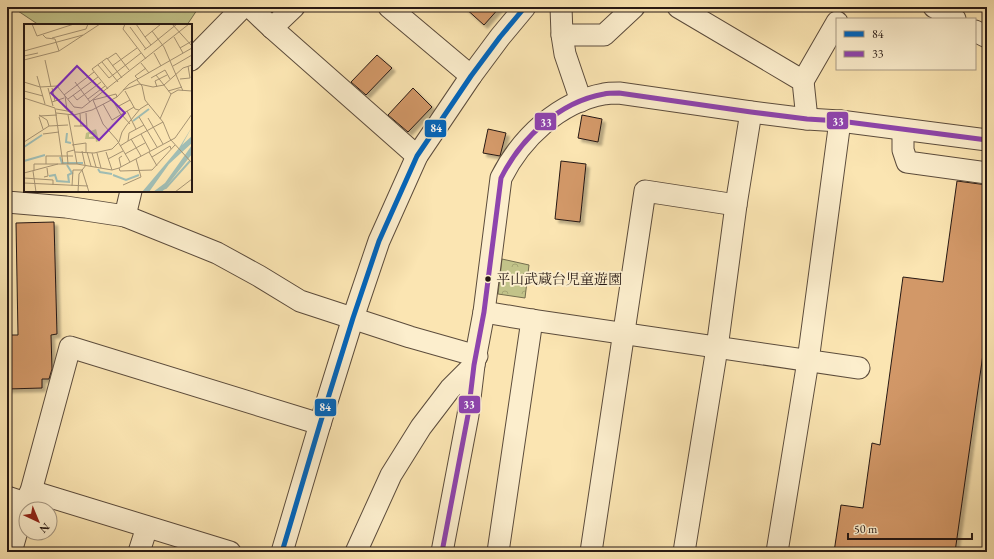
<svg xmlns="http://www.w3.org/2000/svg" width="994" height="559" font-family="'EB Garamond','Noto Serif JP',serif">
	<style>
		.park { fill: url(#park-crowns); stroke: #746e4e }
		.pitch { fill: #c2c389; stroke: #746e4e }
		.building { fill: #d29867; stroke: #271914; filter: url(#shadow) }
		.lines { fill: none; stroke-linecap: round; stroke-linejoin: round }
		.minor-casing { stroke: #5c4c3c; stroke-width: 23 }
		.minor { stroke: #fceecd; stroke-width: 21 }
		.bus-1-casing { stroke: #fceecd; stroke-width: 8 }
		.bus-2-casing { stroke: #fceecd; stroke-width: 8 }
		.bus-1 { stroke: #0065bd; stroke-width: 5 }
		.bus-2 { stroke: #8e44ad; stroke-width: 5 }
		.bus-dot { fill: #271914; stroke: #fceecd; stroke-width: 1.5 }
		.labels { text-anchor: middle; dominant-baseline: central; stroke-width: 4; stroke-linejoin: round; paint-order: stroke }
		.bus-label { font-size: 14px; fill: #271914; stroke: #fceecd; text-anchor: start }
		.inset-river { fill: none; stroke: #a0bdb4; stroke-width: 2 }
		.inset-road { fill: none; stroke: #a69373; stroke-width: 1 }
		.view { fill: #7b2cbf; fill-opacity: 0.15; stroke: #7b2cbf; stroke-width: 2 }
		.inset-edge { fill: none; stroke: #271914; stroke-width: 2 }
		.line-badge { stroke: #fceecd; stroke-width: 1.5 }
		.badge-label { font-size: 11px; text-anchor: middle; font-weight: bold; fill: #fff }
	</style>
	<defs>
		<pattern id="park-crowns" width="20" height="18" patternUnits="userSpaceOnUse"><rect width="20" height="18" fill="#c2c389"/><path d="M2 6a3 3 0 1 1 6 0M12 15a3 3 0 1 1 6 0" fill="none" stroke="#a7a775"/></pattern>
		<filter id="shadow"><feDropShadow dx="3.5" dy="3.5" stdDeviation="1" flood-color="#0004"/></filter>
	</defs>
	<rect width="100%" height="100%" fill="#fbe5b2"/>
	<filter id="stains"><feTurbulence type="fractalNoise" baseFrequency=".005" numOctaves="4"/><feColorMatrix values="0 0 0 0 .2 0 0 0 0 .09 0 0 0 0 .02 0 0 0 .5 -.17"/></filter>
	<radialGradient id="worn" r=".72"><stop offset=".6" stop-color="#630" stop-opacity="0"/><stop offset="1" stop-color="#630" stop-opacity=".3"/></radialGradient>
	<path class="park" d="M502,259L529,265L525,298L498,294Z"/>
	<path class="pitch" d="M12,7H199L187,25H39Z"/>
	<g class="building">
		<path d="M464,7H500L484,25Z"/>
		<path d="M377,55L392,68L366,95L351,82Z"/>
		<path d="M413,88L432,107L408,132L388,115Z"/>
		<path d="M582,115L602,119L598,142L578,138Z"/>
		<path d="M488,129L506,133L500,156L483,153Z"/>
		<path d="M561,161L586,164L580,222L555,219Z"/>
		<path d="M957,181L987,185V326L955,552H834L841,505L863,508L872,443L880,445L903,277L943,282Z"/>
		<path d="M54,222L57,334L51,335L52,369L49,379H42V388L7,389V335H18L16,223Z"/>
	</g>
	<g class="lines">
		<g class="minor-casing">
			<g id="minor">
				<path d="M250,7L272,28L417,156"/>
				<path d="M389,7L471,76"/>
				<path d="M561,7L562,35L565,54L581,101"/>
				<path d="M678,7L803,81L807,119"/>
				<path d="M934,7L955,19"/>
				<path d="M272,28L294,7"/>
				<path d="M975,31L987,37"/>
				<path d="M562,35H604L634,7"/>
				<path d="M191,60L243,7"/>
				<path d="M803,81L837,22"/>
				<path d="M903,130V150L907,162L987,173"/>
				<path d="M7,202L66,207L125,216L217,253L259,276L300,301L410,337L477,356"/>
				<path d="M125,216L131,191"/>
				<path d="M484,312L532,320L859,368"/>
				<path d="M31,491L230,552"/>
				<path d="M7,497L25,503"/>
				<path d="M11,552L25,503L31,491L70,347L320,424"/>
				<path d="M139,552L147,527"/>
				<path d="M282,552L320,424L353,318L379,241L417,156L471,76L500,37L525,7"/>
				<path d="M356,552L391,475L421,427L450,389L474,365"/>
				<path d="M442,552L468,415L474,365L484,312L501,178C521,138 559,102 604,94C608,93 614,93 619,93L751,112L807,119L840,121L987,140"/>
				<path d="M498,552L532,320"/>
				<path d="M591,552L645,191L736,205"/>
				<path d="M684,552L717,348L736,205L751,112"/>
				<path d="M777,552L808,361L840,121"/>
			</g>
		</g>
		<use href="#minor" class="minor"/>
		<g class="bus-1-casing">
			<path id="bus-1" d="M282,552L320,424L353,318L379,241L417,156L471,76L500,37L525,7"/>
		</g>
		<g class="bus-2-casing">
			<path id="bus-2" d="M442,552L468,415L474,365L484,312L501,178C521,138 559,102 604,94C608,93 614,93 619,93L751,112L807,119L840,121L987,140"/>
		</g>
		<use href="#bus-1" class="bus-1"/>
		<use href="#bus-2" class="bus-2"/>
	</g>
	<circle class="bus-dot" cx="488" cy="279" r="3.5"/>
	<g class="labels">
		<g class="bus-label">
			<text x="496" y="279">平山武蔵台児童遊園</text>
		</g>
	</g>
	<g transform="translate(24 24)">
		<rect width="168" height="168" fill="#fbe5b2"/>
		<path d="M72,105L75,117L72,118L71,111L65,110V113L70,112L71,115H61L62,109Z" fill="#c2c389"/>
		<path d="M168,103L158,121L168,112V119L145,140L125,168H118L155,124ZM168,121V130L138,168H129L141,159Z" fill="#a0bdb4"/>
		<path class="inset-river" d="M109,97L125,85M43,109L42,118L47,119M0,123L18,111M36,133L38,139H59M0,137L21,131M74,145L76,148L88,150M89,151L102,156L115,151M25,152L31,151L33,157L45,158L44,151L48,149L43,141M136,166L142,164L166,137"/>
		<path class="inset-road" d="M8,0L13,12L50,0M101,0L99,5L122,35M112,0L121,13M148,0L168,22M106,3L122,25M128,7L140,23L159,67M19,11L22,14L31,15L35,27M150,13L159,29M28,14L62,5L64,0M127,21L153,0M156,24L168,17M120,26L127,21L121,13L137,0M0,27L59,11M130,29L137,42M0,32L14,29M83,35L92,29L105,46M0,36L35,27L76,0M21,36L27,63M78,38L94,58M117,39L125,49M74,41L85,54L117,29M88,42L113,24M149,42L168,31M132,51L147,70M13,52L21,80M127,54L141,46L146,55M114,55L111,52L122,44M156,55L166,54L164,42M113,56L118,62L121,76L139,98L146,115L168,139M0,58L16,63L33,62L50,83L58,84L165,0M51,58L66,78M133,63L131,57L143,51M24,64L29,82M28,64L31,77M84,65L68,45L83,34L98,54M99,66L115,60L129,63L140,61L159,44L168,41M0,67L19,72M101,67L111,85L115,86M144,67L158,63M40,71L70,48M49,71L53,76L77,58M41,72L43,86M0,74L31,84L39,140M44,75L74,53M64,75L81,62M88,75L97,91M69,76L79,100L93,116L106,138M69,76L92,70L93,73M28,78L40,74M79,80L88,96L110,83M93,83L106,76M32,85L49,88M103,87L112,105M32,89L50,91L68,86L93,73L105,60L168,24M62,89L63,104M56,90L57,102M97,90L106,100M15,91L23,96L25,102M44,91L53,140M15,92L33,91M15,93L19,105M115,93L133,123M124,94L139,120M136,95L147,70L154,66L168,67M50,102H63M19,110L35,108M117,110L126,127M107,115L117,132M104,117L139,98M0,118L25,102L44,101M48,121L62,119V128M96,122L104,117L105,109L120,101M58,127L61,141M51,128L70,129L88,125L95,118L98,108L102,102L116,85L124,80M63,128L67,142M82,128L88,146M125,128L133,142M68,129L72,143M73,129L77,144M101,130L121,119M128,133L146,122L147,125M84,135L99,127M22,140V132H49M44,140L43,128L50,126M97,143L95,134L98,132M95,144L96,147L128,146L151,121M58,146L65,168M9,147L12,168M10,147V140H53L88,146L95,144L151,114L168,90M0,149L34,140M20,153L24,152L23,144M0,154L29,156V161M0,159L64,162M99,161L117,153L112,135M48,162L49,146H58M54,168L55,150L62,141M151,168L168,155"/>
		<path class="view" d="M53,42L101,89L75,116L27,69Z"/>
		<rect width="168" height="168" class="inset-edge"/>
	</g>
	<g class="line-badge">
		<rect x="826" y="111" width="23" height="19" rx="4" fill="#8e44ad"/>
		<rect x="534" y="112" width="23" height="19" rx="4" fill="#8e44ad"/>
		<rect x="424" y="119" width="23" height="19" rx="4" fill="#0065bd"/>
		<rect x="458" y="395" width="23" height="19" rx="4" fill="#8e44ad"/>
		<rect x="314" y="398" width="23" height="19" rx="4" fill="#0065bd"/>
	</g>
	<g class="badge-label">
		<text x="838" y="125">33</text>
		<text x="546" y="126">33</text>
		<text x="436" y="132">84</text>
		<text x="469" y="408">33</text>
		<text x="325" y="411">84</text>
	</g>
	<rect width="994" height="559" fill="none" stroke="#fbe5b2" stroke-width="24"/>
	<rect x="8" y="8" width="978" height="543" fill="none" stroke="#271914" stroke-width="2"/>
	<rect x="12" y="12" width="970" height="535" fill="none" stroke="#271914"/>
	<rect x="836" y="18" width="140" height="52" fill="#fceecd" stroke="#a79983"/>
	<rect x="844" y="31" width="20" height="6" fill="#0065bd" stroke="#a79983"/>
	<text x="872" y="38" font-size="12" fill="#271914">84</text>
	<rect x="844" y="51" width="20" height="6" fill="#8e44ad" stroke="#a79983"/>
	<text x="872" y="58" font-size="12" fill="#271914">33</text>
	<g transform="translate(38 521) rotate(136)"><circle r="19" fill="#fceecd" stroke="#a79983"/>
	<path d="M0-3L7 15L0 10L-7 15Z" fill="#8f2418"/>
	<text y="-6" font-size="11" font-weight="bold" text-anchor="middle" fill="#271914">N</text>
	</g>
	<path d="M848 533v6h124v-6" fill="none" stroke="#271914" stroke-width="2"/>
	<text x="854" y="533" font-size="12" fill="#271914" stroke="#fceecd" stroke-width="3" paint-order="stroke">50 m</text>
	<rect width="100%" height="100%" filter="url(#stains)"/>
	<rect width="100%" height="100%" fill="url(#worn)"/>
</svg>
